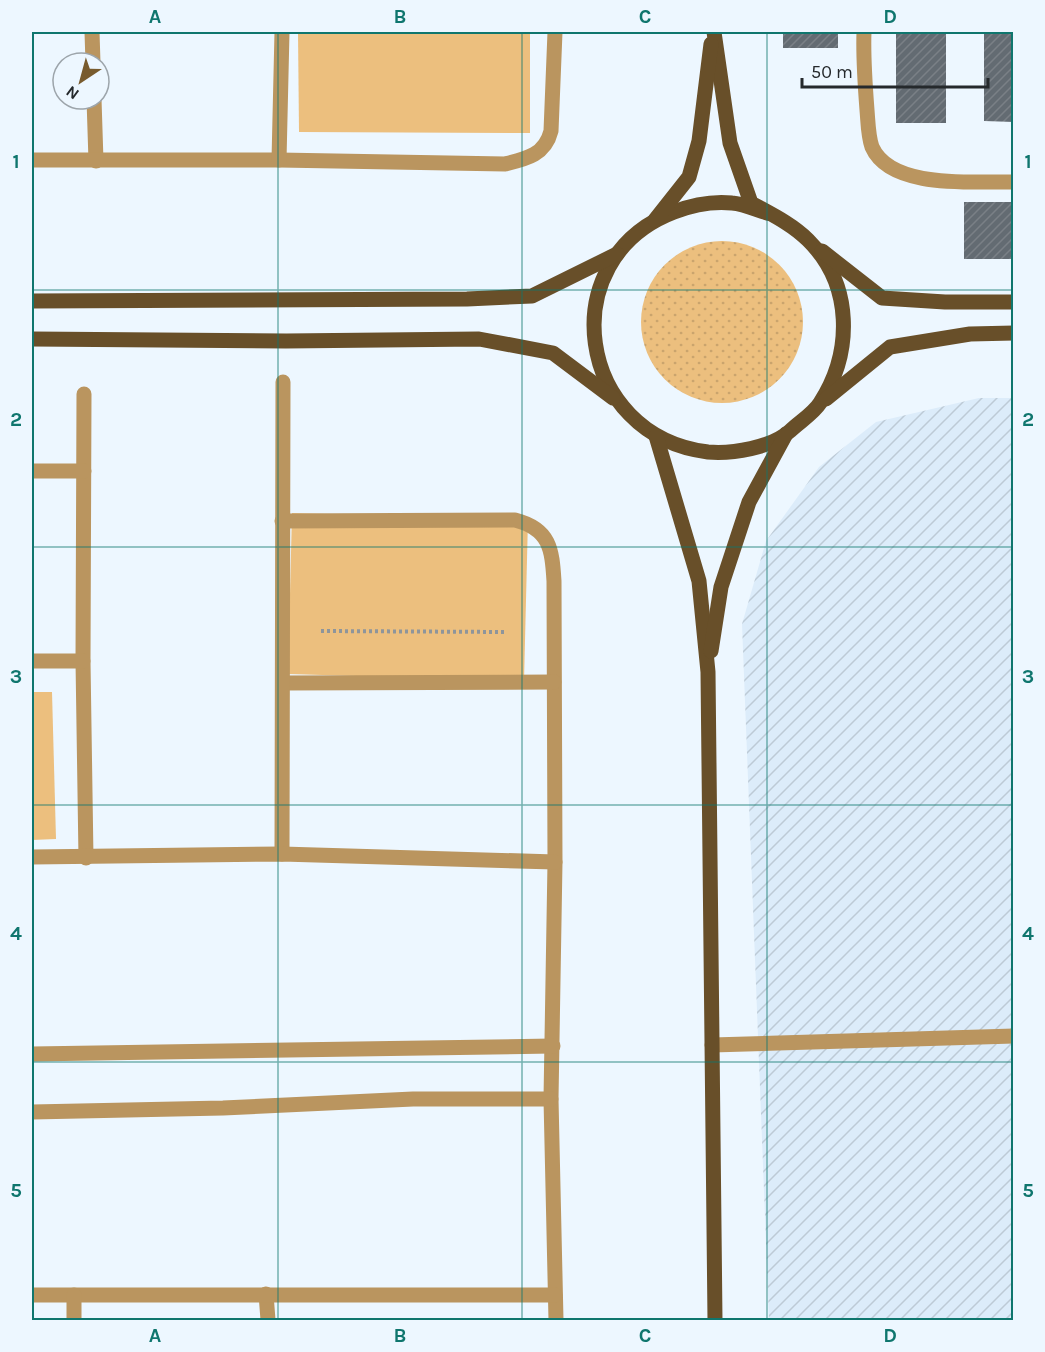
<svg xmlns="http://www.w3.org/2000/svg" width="1045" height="1352" font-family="Karla,sans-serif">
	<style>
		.industrial { fill: url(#industrial-furrows) }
		.green { fill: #ecbf7e }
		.garden { fill: url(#garden-dots) }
		.building { fill: url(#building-hatch) }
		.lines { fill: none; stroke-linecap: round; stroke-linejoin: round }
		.path { stroke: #8e959b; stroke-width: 4; stroke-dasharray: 3 3; stroke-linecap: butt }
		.minor { stroke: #ba955f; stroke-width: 15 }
		.major { stroke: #684f29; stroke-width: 15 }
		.grid { fill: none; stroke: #0f766e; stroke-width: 1.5; stroke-opacity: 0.55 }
		.neatline { fill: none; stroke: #0f766e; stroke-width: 2 }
		.grid-label { font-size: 20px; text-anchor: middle; font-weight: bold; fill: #0f766e }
	</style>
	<defs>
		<pattern id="industrial-furrows" width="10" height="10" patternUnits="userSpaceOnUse" patternTransform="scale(1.5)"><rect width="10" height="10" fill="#dcecfa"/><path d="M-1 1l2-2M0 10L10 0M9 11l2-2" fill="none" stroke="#bdcad6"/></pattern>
		<pattern id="garden-dots" width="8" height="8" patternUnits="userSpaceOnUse" patternTransform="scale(1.5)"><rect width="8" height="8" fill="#ecbf7e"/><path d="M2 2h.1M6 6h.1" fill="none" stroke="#caa46d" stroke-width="1.8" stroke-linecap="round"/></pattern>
		<pattern id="building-hatch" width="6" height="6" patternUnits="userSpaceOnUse" patternTransform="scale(1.5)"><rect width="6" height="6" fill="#636b72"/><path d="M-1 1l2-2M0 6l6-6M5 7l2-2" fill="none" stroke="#7a8086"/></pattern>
	</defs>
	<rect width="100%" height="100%" fill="#edf7ff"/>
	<path class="industrial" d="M979,398H1013V1320H769L742,624L766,541L819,467L876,422Z"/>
	<g class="green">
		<path d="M298,32H530V133L299,132Z"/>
		<path d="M292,513L528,519L524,681L288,674Z"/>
		<path d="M32,692H52L56,839L32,840Z"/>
	</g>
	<circle class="garden" cx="722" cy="322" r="81"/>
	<g class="building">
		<rect x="783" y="32" width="55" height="16"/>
		<rect x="896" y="32" width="50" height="91"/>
		<path d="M984,32H1014V122L984,121Z"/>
		<rect x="964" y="202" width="50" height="57"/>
	</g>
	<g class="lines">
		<g class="path">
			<path d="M321,631L504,632"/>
			<path d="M32,825H34"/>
		</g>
		<g class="minor">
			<path d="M92,32L93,63"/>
			<path d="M864,32C863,58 865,84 867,110C868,121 868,136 872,147C891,190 975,181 1014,182"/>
			<path d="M94,99L96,161"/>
			<path d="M32,160H279L505,164C526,159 545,155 551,131L555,32"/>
			<path d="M279,160L282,32"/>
			<path d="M84,394L83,661L86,858"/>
			<path d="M32,471H84"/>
			<path d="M282,521L515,520C550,529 552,549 554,581L555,862L551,1099L556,1320"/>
			<path d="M32,661H83"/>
			<path d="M283,683L554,682"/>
			<path d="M282,854L283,382"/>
			<path d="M32,857L282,854L555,862"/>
			<path d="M712,1045L1014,1036"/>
			<path d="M32,1054L553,1046"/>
			<path d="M32,1112L223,1108L413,1099H551"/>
			<path d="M266,1294L268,1320"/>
			<path d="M32,1295H555"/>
			<path d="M74,1320V1295"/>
		</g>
		<g class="major">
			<path d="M714,32L730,143L751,203C771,214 792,224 808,240C853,284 853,352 820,403C813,414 799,422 790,431C771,448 732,454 708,452C576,436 551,259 674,212C692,205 712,201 732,203C745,204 759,211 771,214"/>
			<path d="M655,220L689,177L699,141L711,44"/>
			<path d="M822,251L882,298L945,302H1014"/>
			<path d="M32,301L467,299L532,296L617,254"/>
			<path d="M32,339L286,341L479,339L553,353L613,398"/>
			<path d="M826,399L890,347L970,334L1014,333"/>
			<path d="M656,436L699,581L708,672L715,1320"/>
			<path d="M711,651L721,587L749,502L786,434"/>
		</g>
	</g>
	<path class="grid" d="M278,32V1320M522,32V1320M767,32V1320M32,290H1014M32,547H1014M32,805H1014M32,1062H1014"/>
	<rect width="1045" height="1352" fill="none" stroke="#edf7ff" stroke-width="66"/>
	<g transform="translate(81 81) rotate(216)"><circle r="28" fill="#edf7ff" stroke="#9da5ab" stroke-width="1.5"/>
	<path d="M0-4.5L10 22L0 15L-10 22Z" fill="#785b2e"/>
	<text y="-9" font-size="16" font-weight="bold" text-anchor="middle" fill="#25292c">N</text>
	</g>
	<path d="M802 78v9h186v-9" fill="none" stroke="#25292c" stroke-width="3"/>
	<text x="811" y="78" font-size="18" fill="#25292c" stroke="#edf7ff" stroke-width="4.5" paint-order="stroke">50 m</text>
	<rect x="33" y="33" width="979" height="1286" class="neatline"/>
	<g class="grid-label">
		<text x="155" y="23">A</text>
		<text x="400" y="23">B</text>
		<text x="645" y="23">C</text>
		<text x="890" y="23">D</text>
		<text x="16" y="168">1</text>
		<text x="1028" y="168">1</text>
		<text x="16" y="426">2</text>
		<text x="1028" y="426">2</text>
		<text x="16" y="683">3</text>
		<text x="1028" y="683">3</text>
		<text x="16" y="940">4</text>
		<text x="1028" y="940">4</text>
		<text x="16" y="1197">5</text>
		<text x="1028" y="1197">5</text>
		<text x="155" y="1342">A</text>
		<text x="400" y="1342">B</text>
		<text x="645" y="1342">C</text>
		<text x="890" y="1342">D</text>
	</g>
</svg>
